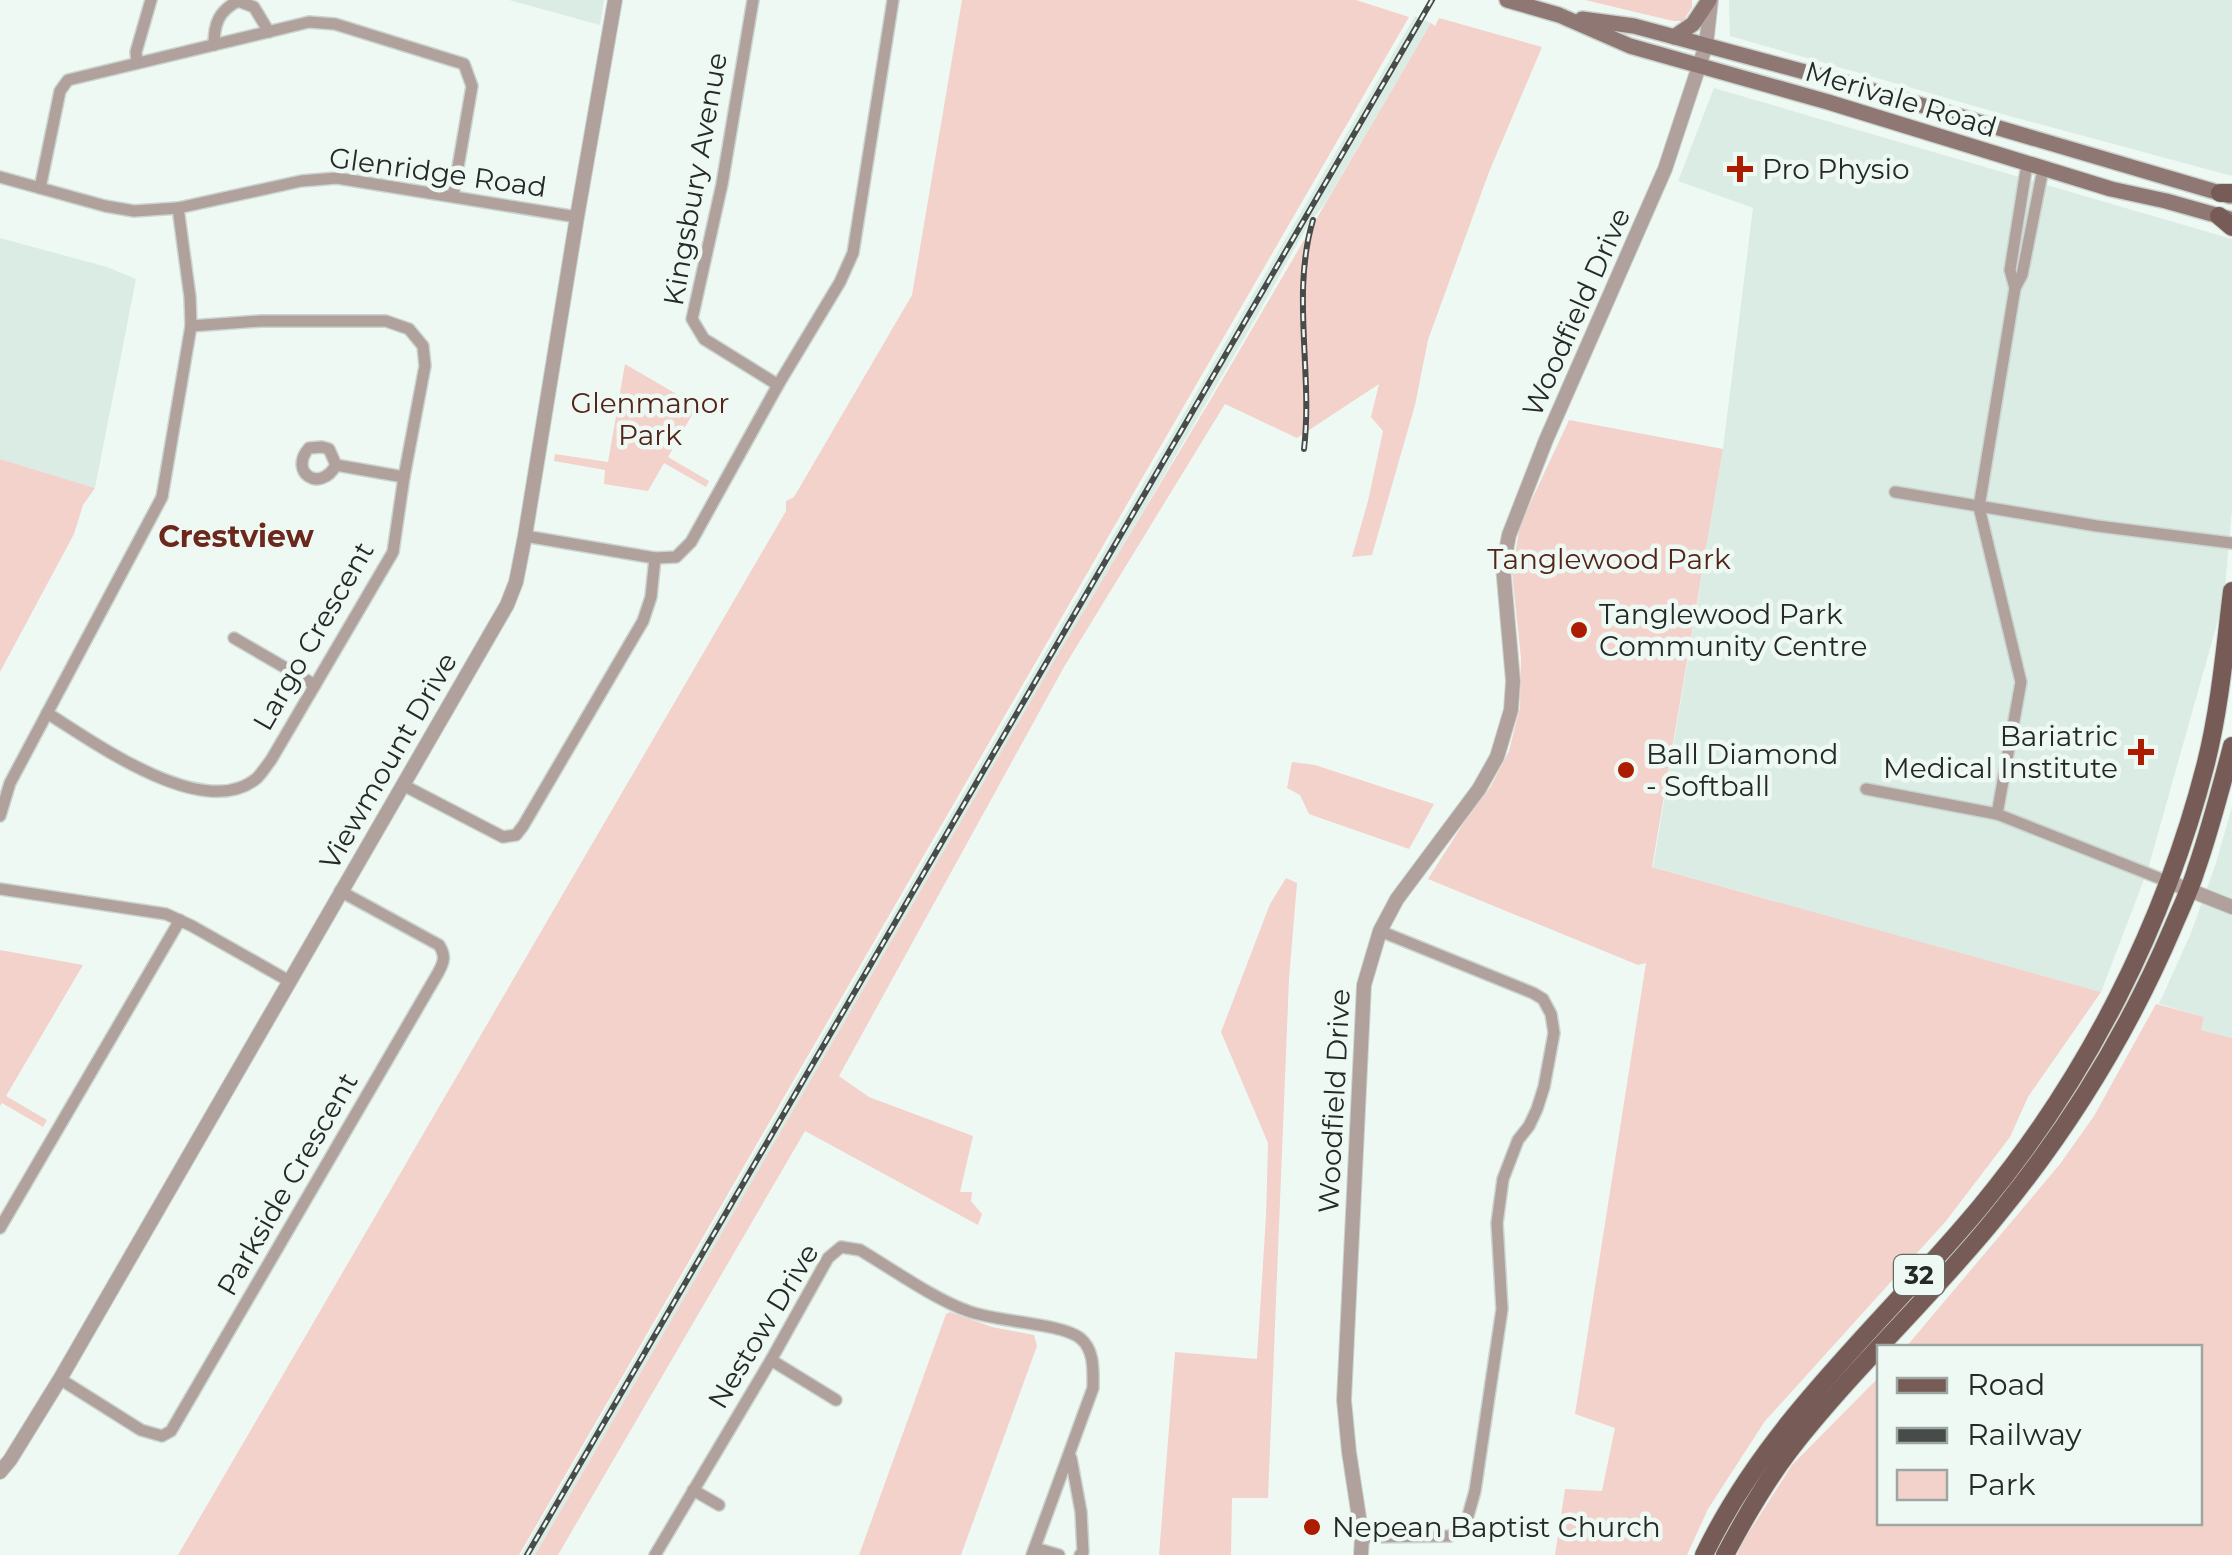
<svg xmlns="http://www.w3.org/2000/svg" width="2232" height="1555" font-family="Montserrat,sans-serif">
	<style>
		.built { fill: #daece4 }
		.green { fill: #f2d2cb }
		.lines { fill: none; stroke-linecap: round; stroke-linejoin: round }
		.minor-casing { stroke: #cbd4cf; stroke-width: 14 }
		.tertiary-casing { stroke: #cbd4cf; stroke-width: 16 }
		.secondary-casing { stroke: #cbd4cf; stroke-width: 18 }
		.primary-casing { stroke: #cbd4cf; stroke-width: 20 }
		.minor { stroke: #b1a19d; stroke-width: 11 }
		.tertiary { stroke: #b1a19d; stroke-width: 14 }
		.secondary { stroke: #8f7873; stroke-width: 15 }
		.primary { stroke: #775b56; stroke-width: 18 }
		.rail-casing { stroke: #474c4a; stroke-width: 6 }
		.rail { stroke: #eff9f4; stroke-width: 2.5; stroke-dasharray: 8; stroke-linecap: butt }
		.poi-dot { fill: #ab1c01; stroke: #eff9f4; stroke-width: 4 }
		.labels { text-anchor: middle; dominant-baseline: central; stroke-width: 9; stroke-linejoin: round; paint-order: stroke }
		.shield { fill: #eff9f4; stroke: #626764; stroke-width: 2.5 }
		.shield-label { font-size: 25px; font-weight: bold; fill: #252927 }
		.street-label { font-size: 28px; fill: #252927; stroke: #eff9f4 }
		.poi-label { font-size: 28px; fill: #252927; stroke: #eff9f4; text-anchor: start }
		.park-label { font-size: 28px; fill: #54241b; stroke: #eff9f4 }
		.neighbourhood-label { font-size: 30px; font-weight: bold; fill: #6c281c; stroke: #eff9f4 }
	</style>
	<rect width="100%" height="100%" fill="#eff9f4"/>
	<g class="built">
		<path d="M509,0H604L600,25Z"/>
		<path d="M1729,0H2232V176L2013,117L1730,36Z"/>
		<path d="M1415,16L1431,23L1324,205L1309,223L1253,323L535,1555H521Z"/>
		<path d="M1714,88L2232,239V509L2224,599L2148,869L2101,992L1653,867L1723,449L1753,208L1678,181Z"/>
		<path d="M0,238L107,267L136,279L95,488L0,459Z"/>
		<path d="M2232,807V1038L2201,1030L2204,1017L2159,1004L2191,933L2216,863Z"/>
	</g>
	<g class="green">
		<path d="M962,0H1356L1409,17L519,1555H178L786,511V501L794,497L912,295Z"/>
		<path d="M1585,0H1692V7L1683,21H1673Z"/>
		<path d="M1439,18L1542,47L1489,172L1428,340L1415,405L1372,555L1352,557L1368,501L1383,431L1371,417L1379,384L1297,438L1225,404L1064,667L839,1076L869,1097L973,1136L960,1192H972L971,1201L982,1214L978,1225L805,1131L558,1555H535L1053,663L1221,382L1431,23L1435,26Z"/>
		<path d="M625,364L697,406L668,457L709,481L706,487L664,463L648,491L604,484L605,470L554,461L555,454L608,462Z"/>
		<path d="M1569,420L1723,449L1652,867L2101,992L2028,1097L2010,1137L1946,1221L1765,1421L1708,1509L1687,1555H1555L1565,1489L1602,1491L1615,1428L1575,1414L1646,963L1638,965L1428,879L1463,824L1491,786L1509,751L1520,707L1521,658L1512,573L1520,525Z"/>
		<path d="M0,459L95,488L83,505L74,534L0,672Z"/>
		<path d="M1292,762L1315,765L1434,804L1409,849L1309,814L1300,795L1287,788Z"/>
		<path d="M1286,878L1297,883L1289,979L1268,1498H1232L1231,1555H1159L1175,1352L1257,1359L1266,1216L1268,1143L1221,1032L1270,904Z"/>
		<path d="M0,950L83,965L6,1096L47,1120L43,1127L2,1103L0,1106Z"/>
		<path d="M2156,1004L2204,1017L2201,1030L2232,1038V1555H1737L1744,1540L1792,1465L1879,1377L1880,1522H2200V1348L1906,1347L2060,1164L2094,1116Z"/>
		<path d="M2106,1033L2108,1034L2098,1060L2071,1106L1995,1208L1846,1374L1719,1555H1711L1773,1451L1954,1246Z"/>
		<path d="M950,1312L992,1327L1034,1335L1037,1346L961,1555H859L946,1314Z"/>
	</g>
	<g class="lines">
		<g class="minor-casing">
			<g id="minor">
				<path d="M753,0L722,184L692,319L704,339L778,385"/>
				<path d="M214,45C214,23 219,11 238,1L254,7L269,32"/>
				<path d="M137,63L136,52L151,0"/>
				<path d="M0,177L105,206L134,211L178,208L301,181L337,178L577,217"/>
				<path d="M40,188L60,91L68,80L309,22L335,24L464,64L472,86L453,196"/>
				<path d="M2015,288L2010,270L2027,164"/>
				<path d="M336,465C320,494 288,472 309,448L322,447L329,449L336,465L404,477"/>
				<path d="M1895,492L2097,526L2232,543"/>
				<path d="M525,536L655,558L676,557L691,542L778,385L840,282L853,253L893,0"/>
				<path d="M234,638L315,685"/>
				<path d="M47,713C94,742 204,823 257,778C262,773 267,765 271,760L393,552L404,477L425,366L423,346L409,329L386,321H261L191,326"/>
				<path d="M403,785L503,837L516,835L523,826L643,621L651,597L655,558"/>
				<path d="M1866,789L1997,814L2169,882"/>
				<path d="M1997,814L2021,682L1979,507L2015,288L2022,275L2043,169"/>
				<path d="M0,816L10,783L162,497L191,326L190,297L178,208"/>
				<path d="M0,889L166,914L192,926L289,981"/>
				<path d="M0,1228L180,920"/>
				<path d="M771,1360L836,1400"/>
				<path d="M60,1379L141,1430L162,1436L171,1431L438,973C444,962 446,956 439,945L340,891"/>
				<path d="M1071,1458L1081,1512L1083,1552L1080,1555"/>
				<path d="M693,1490L719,1505"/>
				<path d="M1362,1537L1450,1536L1466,1523L1475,1491L1502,1309L1497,1223L1503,1179L1518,1140L1529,1126L1537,1109L1544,1087L1554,1033L1551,1014L1543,999L1533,993L1380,931"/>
				<path d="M1035,1548L1059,1555"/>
				<path d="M655,1555L771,1360L828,1258L841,1247L860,1250C892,1269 934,1299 968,1311C996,1322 1061,1323 1080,1338C1095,1350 1093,1371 1093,1388L1032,1555"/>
			</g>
		</g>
		<g class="tertiary-casing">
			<g id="tertiary">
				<path d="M2169,882L2232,907"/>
				<path d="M0,1472L10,1460L60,1379L507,605L516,582L525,536L577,217L615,0"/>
				<path d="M1361,1555L1362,1537L1349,1452L1344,1400L1364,985L1380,931L1397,899L1479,789L1497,757L1511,710L1513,681L1503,567L1509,535L1546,440L1665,169L1706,45L1711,0"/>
			</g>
		</g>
		<g class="secondary-casing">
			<g id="secondary">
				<path d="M1507,0L1559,15L1630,46L1828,102L2111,189L2166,201L2230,219"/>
				<path d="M1582,19L1634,26L1846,83L2230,196"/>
				<path d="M1674,37L1693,24L1709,0"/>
			</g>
		</g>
		<g class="primary-casing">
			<g id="primary">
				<path d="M2220,193H2232"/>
				<path d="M2219,216L2232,227"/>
				<path d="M1704,1555C1769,1419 1886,1321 1981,1206C2087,1078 2165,924 2206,763C2220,707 2225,648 2232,591"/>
				<path d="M1725,1555C1744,1519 1764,1484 1789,1451C1854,1367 1934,1295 2000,1212C2071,1125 2129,1030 2173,927C2181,908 2190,890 2196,870C2210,830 2221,788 2232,746"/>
			</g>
		</g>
		<use href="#minor" class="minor"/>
		<use href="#tertiary" class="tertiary"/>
		<use href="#secondary" class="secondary"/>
		<use href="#primary" class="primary"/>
		<g class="rail-casing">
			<g id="rail">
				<path d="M1304,449C1313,373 1291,294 1313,220"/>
				<path d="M527,1555L1432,0"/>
			</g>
		</g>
		<use href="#rail" class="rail"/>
	</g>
	<g class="poi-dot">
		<path d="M1735 154h10v10h10v10h-10v10h-10v-10h-10v-10h10z"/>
		<circle cx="1579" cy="630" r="10"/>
		<path d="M2136 737h10v10h10v10h-10v10h-10v-10h-10v-10h10z"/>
		<circle cx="1626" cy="770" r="10"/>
		<circle cx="1312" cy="1527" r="10"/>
	</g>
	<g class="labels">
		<rect class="shield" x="1894" y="1255" width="50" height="40" rx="8"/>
		<g class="shield-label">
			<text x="1919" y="1275">32</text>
		</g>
		<g class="street-label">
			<text transform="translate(1901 99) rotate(17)">Merivale Road</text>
			<text transform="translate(438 172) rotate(8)">Glenridge Road</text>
			<text transform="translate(695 179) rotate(-80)">Kingsbury Avenue</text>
			<text transform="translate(1576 312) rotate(-66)">Woodfield Drive</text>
			<text transform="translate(313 636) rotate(-60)">Largo Crescent</text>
			<text transform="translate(388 761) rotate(-60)">Viewmount Drive</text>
			<text transform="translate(1334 1101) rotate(-87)">Woodfield Drive</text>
			<text transform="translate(287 1184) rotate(-60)">Parkside Crescent</text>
			<text transform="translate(763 1326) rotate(-59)">Nestow Drive</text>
		</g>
		<g class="poi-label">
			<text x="1762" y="169">Pro Physio</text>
			<text x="1599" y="614">Tanglewood Park<tspan x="1599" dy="32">Community Centre</tspan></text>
			<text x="2118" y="736" text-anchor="end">Bariatric<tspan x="2118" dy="32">Medical Institute</tspan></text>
			<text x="1646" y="754">Ball Diamond<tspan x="1646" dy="32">- Softball</tspan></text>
			<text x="1332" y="1527">Nepean Baptist Church</text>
		</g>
		<g class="park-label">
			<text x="650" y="403">Glenmanor<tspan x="650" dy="32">Park</tspan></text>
			<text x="1609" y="559">Tanglewood Park</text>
		</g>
		<g class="neighbourhood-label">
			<text x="236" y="536">Crestview</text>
		</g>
	</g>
	<rect x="1877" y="1345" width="325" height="180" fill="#eff9f4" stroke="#9ea6a2" stroke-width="2.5"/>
	<rect x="1897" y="1378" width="50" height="15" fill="#775b56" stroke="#9ea6a2" stroke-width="2.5"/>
	<text x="1967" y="1395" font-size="30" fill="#252927">Road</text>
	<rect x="1897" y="1428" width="50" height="15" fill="#474c4a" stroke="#9ea6a2" stroke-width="2.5"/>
	<text x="1967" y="1445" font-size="30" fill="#252927">Railway</text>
	<rect x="1897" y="1470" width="50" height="30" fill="#f2d2cb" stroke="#9ea6a2" stroke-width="2.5"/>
	<text x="1967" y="1495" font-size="30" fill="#252927">Park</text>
</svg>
